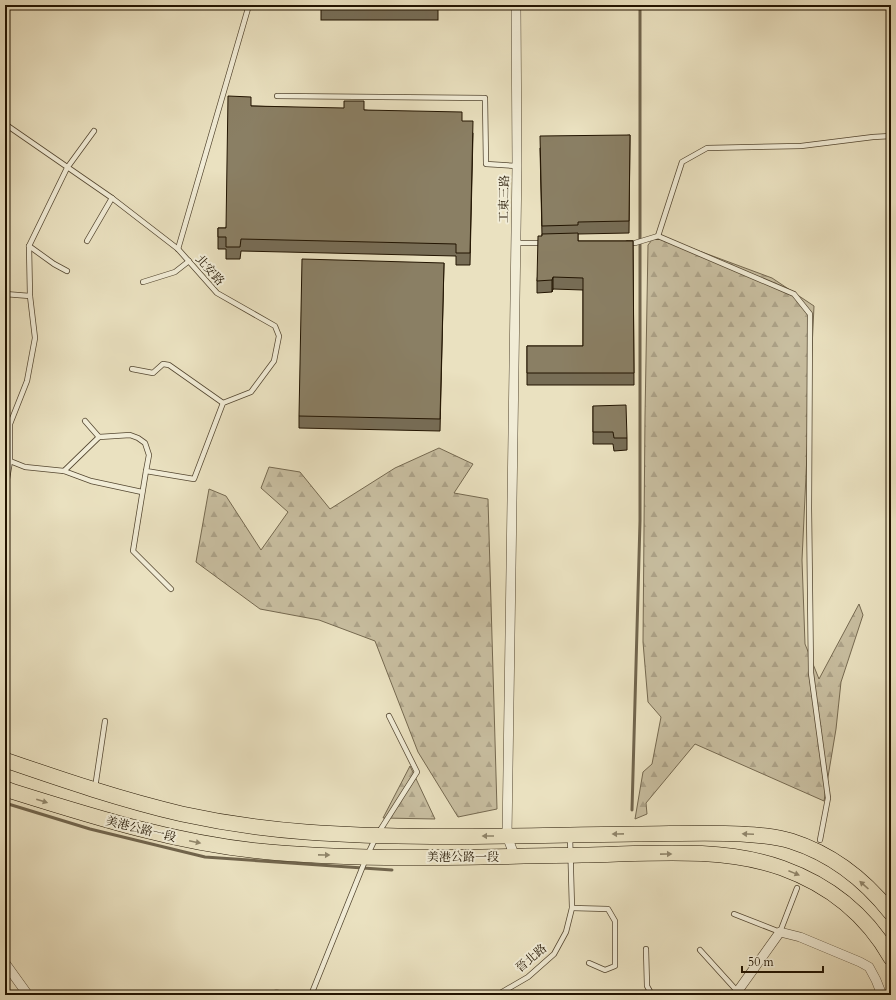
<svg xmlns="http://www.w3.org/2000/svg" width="896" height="1000" font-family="Cardo,'Noto Serif TC',serif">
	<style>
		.forest { fill: url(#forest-firs); stroke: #756950 }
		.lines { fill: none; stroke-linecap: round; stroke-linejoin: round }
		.stream { stroke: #71654d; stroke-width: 3 }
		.service-casing { stroke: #544731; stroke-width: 6 }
		.minor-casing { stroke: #544731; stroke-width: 10 }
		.primary-casing { stroke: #221401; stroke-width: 16 }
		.service { stroke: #f1ecd6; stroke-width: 4.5 }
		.minor { stroke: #f1ecd6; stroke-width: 9 }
		.primary { stroke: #eae1c0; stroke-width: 15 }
		.wall { fill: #776d56; stroke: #221401 }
		.shaded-wall { fill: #615946; stroke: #221401 }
		.building { fill: #8a7f64; stroke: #221401 }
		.oneway { fill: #90856a }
		.labels { text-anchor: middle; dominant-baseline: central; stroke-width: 4; stroke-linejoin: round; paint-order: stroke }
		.street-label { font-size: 12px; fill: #221401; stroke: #f1ecd6 }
	</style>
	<defs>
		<pattern id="forest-firs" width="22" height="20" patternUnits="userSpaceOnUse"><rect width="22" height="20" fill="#c8bea0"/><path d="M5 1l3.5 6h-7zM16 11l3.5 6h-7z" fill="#aca288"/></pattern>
	</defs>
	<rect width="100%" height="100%" fill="#eae1c0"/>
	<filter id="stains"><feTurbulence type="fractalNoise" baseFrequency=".005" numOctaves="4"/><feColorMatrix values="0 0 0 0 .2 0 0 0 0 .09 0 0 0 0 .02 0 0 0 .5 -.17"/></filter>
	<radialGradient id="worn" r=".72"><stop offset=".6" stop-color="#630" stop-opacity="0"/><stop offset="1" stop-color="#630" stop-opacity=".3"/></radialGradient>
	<g class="forest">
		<path d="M656,235L772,278L814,306L802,560L805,644L819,679L859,604L863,615L841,682L836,729L824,801L695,744L646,803L647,814L635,819L643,772L652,764L661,717L648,702L643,642L645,416L648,245Z"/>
		<path d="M439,448L473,464L454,493L488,499L497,809L458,817L418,752L375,641L319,620L260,609L196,562L209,489L226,496L261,550L288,512L261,488L269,467L300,472L330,509L395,468Z"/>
		<path d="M410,766L435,819L383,818Z"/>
	</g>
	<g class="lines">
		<g class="stream">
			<path d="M5,803L90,829L205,857L392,870"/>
			<path d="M632,810L640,521V5"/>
		</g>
		<g class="service-casing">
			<g id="service">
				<path d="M277,96L485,98L486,164L517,166"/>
				<path d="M5,124L112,198L178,249L217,293L275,326L279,336L274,361L251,392L223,403L194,479L146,471L149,455L145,443L138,438L130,435L99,437L64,471L25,467L10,461V424L27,381L35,338L30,296L29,246L67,168L94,131"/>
				<path d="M658,236L682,162L707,148L801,146L873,137L891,136"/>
				<path d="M87,241L112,198"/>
				<path d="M516,243H543"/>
				<path d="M628,243H635L658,236L794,294L810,314L809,508L811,673L828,798L820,840"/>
				<path d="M29,246L54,264L67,271"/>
				<path d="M178,249L249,5"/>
				<path d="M143,282L175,272L189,261"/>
				<path d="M5,294L30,296"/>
				<path d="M132,369L153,373L163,364L169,365L223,403"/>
				<path d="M85,421L99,437"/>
				<path d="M64,471L91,481L142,492"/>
				<path d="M146,471L133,551L171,589"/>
				<path d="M5,491L10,461"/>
				<path d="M95,788L105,721"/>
				<path d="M572,908L608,909L615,921V966L605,970L589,963"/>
				<path d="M734,914L780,932L797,888"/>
				<path d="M646,949L647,986L652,995"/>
				<path d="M700,950L738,992"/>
				<path d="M210,994L211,995"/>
				<path d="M266,995C274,991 281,993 289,995"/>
				<path d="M311,995L367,856L377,835L417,772L389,716"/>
				<path d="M497,995L528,977L554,954L566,932L572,908L570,837"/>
			</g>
		</g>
		<g class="minor-casing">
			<g id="minor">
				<path d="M515,857L507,836L517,166L516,5"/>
				<path d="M5,963L28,995"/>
				<path d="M735,995L780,932L800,937L860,962L869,967L876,980L882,995"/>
			</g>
		</g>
		<g class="primary-casing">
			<g id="primary">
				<path d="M5,760C63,780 122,800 182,814C223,823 265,829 306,832C415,840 525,835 635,834C670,834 706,832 741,834C758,835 775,836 791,841C832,854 865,880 891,913"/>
				<path d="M5,789C91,816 178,844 269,852C373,861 478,857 582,855C646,854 721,846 782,868C829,885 866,914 891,958"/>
			</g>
		</g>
		<use href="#service" class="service"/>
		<use href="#minor" class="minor"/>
		<use href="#primary" class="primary"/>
	</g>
	<g class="wall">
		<rect x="321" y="5" width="117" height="15"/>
		<path d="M251,106L364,110L462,121L473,133L470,265H456V256L241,251L240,259H226V249H218V228H226Z"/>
		<path d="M630,135L629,233L578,234V241H633L634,385H527V346H583V290L553,289L552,292L537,293V281L542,236L540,148Z"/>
		<path d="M444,263L440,431L299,428V416Z"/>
		<path d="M593,406L627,438V450L614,451L613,444H593Z"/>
	</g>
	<path class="shaded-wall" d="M553,277V289L552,292V280Z"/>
	<g class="building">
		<rect x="321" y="5" width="117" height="3"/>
		<path d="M228,96L251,97V106L344,108V101H364V110L462,112V121H473L470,253H456V244L241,239L240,247H226V237H218V228H226Z"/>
		<path d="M630,135L629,221L578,222V225L542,226L540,136Z"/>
		<path d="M578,233V241H633L634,373H527V346H583V278L553,277L552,280L537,281L538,236H542V234Z"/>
		<path d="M302,259L444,263L440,419L299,416Z"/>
		<path d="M626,405L627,438H614L613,432H593V406Z"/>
	</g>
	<defs><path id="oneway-solid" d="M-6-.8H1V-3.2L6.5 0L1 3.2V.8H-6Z"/></defs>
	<g class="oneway">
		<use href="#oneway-solid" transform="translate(42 801) rotate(17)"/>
		<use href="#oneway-solid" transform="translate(618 834) rotate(179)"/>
		<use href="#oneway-solid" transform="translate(748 834) rotate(-177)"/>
		<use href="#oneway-solid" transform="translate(488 836) rotate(180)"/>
		<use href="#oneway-solid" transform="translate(195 842) rotate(12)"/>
		<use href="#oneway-solid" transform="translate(666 854) rotate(-1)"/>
		<use href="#oneway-solid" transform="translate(324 855) rotate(1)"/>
		<use href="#oneway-solid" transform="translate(794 873) rotate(22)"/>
		<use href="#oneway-solid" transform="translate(864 885) rotate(-138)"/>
	</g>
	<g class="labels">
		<g class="street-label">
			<text transform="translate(504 199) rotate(-89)">工東三路</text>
			<text transform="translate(210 270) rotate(48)">北安路</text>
			<text transform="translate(141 829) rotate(14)">美港公路一段</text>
			<text x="463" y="857">美港公路一段</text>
			<text transform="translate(531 958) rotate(-40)">晉北路</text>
		</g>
	</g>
	<rect width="896" height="1000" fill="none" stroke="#eae1c0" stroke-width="20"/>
	<rect x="6" y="6" width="884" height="988" fill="none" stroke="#221401" stroke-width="2"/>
	<rect x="10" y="10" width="876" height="980" fill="none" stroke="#221401"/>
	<path d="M742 966v6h81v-6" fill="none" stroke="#221401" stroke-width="2"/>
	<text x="748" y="966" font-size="12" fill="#221401" stroke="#f1ecd6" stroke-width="3" paint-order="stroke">50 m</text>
	<rect width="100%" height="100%" filter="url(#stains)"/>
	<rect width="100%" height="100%" fill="url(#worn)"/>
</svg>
